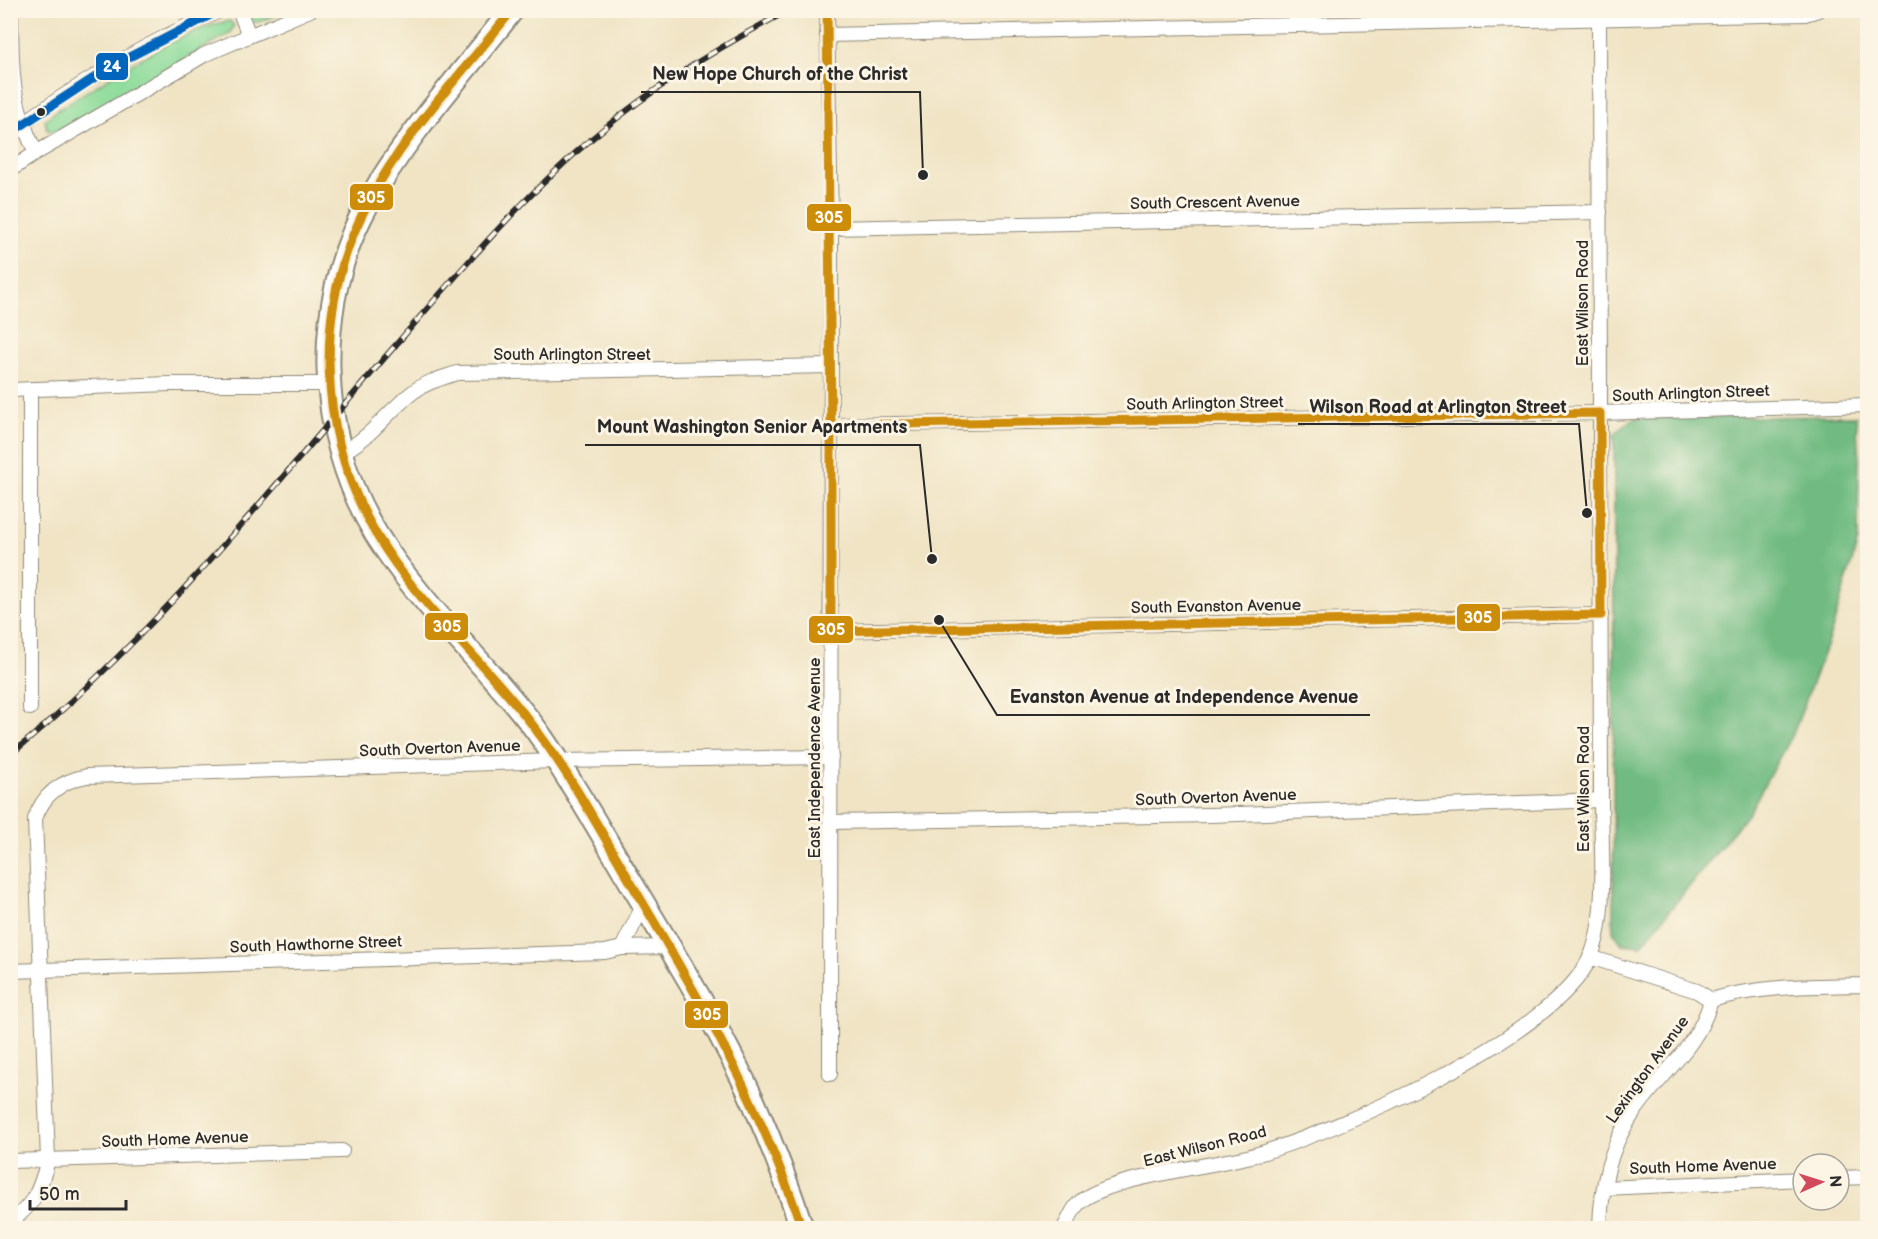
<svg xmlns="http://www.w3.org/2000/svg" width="1878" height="1239" font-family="'Balsamiq Sans',sans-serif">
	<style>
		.green { fill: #8cdb9a; stroke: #5c8362; stroke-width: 1.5 }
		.forest { fill: #71bb82; stroke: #4e7356; stroke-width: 1.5 }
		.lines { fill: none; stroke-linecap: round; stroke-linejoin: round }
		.street-casing { stroke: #8e8878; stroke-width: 16 }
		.primary-casing { stroke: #8e8878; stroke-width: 26 }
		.street { stroke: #fff; stroke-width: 14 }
		.primary { stroke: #fff; stroke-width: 22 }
		.rail-casing { stroke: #2b2b2b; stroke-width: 6 }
		.rail { stroke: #fcf5e5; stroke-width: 4; stroke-dasharray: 11; stroke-linecap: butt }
		.bus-1-casing { stroke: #fcf5e5; stroke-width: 14 }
		.bus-2-casing { stroke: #fcf5e5; stroke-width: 14 }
		.bus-1 { stroke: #ce8d09; stroke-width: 9 }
		.bus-2 { stroke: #0065bd; stroke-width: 9 }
		.bus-dot { fill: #2b2b2b; stroke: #fcf5e5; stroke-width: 2 }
		.labels { text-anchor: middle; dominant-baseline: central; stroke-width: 6; stroke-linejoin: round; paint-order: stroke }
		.street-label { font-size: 16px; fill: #2b2b2b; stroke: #fcf5e5 }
		.leader { fill: none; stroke: #2b2b2b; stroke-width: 2 }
		.callout-dot { fill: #2b2b2b; stroke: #fcf5e5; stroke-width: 2 }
		.callout-label { font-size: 18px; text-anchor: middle; font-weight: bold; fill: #2b2b2b; stroke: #fcf5e5; stroke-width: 6; stroke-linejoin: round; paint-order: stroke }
		.line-badge { stroke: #fcf5e5; stroke-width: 2 }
		.badge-label { font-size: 16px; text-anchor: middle; font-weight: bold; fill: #fff }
	</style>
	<rect width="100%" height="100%" fill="#fcf5e5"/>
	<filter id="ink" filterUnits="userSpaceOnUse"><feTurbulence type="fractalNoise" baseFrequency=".0167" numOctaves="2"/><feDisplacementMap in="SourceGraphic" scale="12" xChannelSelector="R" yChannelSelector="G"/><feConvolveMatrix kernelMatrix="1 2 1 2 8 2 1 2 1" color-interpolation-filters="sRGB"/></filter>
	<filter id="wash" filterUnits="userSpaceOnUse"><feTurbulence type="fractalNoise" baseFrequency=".008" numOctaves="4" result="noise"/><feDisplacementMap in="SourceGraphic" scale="24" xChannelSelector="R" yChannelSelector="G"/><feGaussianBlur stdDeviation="1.35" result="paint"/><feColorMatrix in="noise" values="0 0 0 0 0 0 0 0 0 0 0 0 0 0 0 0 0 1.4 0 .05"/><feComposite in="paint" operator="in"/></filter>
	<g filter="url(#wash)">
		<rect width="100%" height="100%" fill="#f0e4c5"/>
		<g class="green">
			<path d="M252,11V10L289,11L258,22H252L249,16Z"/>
			<path d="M230,21L234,26L229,34L61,129L54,132L47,130L45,120L56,111C100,84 181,28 230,21Z"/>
		</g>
		<path class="forest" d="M1856,416L1859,458L1858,541L1832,630L1795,729L1750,811L1641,946L1622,944L1613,931L1614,434L1634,418Z"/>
	</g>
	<g filter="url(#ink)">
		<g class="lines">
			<g class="street-casing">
				<g id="street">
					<path d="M11,10C12,69 9,98 36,153"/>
					<path d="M239,10L249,35"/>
					<path d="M827,10L831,228L830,1074"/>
					<path d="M827,35L1805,14L1818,10"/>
					<path d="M10,133C77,84 145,44 221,10"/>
					<path d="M10,170L36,153L204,55L310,10"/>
					<path d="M831,228L1600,212"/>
					<path d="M30,389V708"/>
					<path d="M10,390L170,384H329"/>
					<path d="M831,425L1600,413L1868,405"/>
					<path d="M341,453C371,438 387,412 413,392C426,382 442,378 457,373L831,366"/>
					<path d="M831,631L1601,615"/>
					<path d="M832,822L1211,815L1601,800"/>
					<path d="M622,948L644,904"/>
					<path d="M1590,957L1697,991L1711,1000C1761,985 1816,986 1868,985"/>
					<path d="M10,971L605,952L622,948L669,947"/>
					<path d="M10,1161L342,1151"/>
					<path d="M1839,1178L1868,1177"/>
					<path d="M1604,1188L1803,1179"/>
					<path d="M10,1222C36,1203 40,1189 48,1160L35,819C43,794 61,781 87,776L557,761L831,757"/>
					<path d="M1064,1228C1068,1221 1072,1211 1077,1205C1100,1178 1213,1166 1251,1156C1335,1133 1553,1037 1590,958C1608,919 1601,844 1601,800L1599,10"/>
					<path d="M1600,1228C1601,1189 1608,1151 1630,1118C1655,1078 1699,1048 1711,1000"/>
				</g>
			</g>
			<g class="primary-casing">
				<path id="primary" d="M512,10C465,71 405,136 368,203C312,304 316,435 376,534C420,605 487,664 537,731C571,779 600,831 630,881C673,953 719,1026 754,1103C772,1144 788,1186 802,1228"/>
			</g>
			<use href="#street" class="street"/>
			<use href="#primary" class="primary"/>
			<g class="rail-casing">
				<path id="rail" d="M10,755C152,638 268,494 387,355C455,277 521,197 601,131C658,84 724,44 789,10"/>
			</g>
			<use href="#rail" class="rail"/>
			<g class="bus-1-casing">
				<g id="bus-1">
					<path d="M512,10C463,73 405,132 368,203C313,306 317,433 376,534C419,607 487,663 537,731C572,778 600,830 630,881C699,997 758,1099 802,1228"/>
					<path d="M827,10L831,425"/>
					<path d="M1600,413L1601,615L831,631V425Z"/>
				</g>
			</g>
			<g class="bus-2-casing">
				<path id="bus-2" d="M10,133L112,66L220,10"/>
			</g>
			<use href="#bus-1" class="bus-1"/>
			<use href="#bus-2" class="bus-2"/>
		</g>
	</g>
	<circle class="bus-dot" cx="41" cy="112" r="5"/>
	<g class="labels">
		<g class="street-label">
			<text transform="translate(1215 203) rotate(-1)">South Crescent Avenue</text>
			<text transform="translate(1583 303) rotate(-90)">East Wilson Road</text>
			<text x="572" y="355">South Arlington Street</text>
			<text transform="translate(1691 394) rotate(-2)">South Arlington Street</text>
			<text transform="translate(1205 404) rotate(-1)">South Arlington Street</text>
			<text transform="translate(1216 607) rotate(-1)">South Evanston Avenue</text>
			<text transform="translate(440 749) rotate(-2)">South Overton Avenue</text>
			<text transform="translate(815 758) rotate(-90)">East Independence Avenue</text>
			<text transform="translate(1584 789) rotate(-90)">East Wilson Road</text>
			<text transform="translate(1216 798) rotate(-2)">South Overton Avenue</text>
			<text transform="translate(316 945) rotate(-2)">South Hawthorne Street</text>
			<text transform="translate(1648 1070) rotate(-54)">Lexington Avenue</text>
			<text transform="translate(175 1140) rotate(-2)">South Home Avenue</text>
			<text transform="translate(1205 1147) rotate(-14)">East Wilson Road</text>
			<text transform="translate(1703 1167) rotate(-2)">South Home Avenue</text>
		</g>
	</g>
	<path class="leader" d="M923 175L920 92H641M1587 513L1579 424H1298M932 559L920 445H585M939 620L997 715H1370"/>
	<g class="callout-dot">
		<circle cx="923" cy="175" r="6"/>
		<circle cx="1587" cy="513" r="6"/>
		<circle cx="932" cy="559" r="6"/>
		<circle cx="939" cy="620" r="6"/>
	</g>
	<g class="callout-label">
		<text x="780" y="80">New Hope Church of the Christ</text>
		<text x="1438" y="413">Wilson Road at Arlington Street</text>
		<text x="752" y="433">Mount Washington Senior Apartments</text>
		<text x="1184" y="703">Evanston Avenue at Independence Avenue</text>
	</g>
	<g class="line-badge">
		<rect x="95" y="52" width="34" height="29" rx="6" fill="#0065bd"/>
		<rect x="349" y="183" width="45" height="28" rx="6" fill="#ce8d09"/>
		<rect x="806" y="203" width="46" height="29" rx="6" fill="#ce8d09"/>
		<rect x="1456" y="603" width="45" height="29" rx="6" fill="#ce8d09"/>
		<rect x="424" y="612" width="45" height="29" rx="6" fill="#ce8d09"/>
		<rect x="808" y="615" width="46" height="29" rx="6" fill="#ce8d09"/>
		<rect x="684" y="1000" width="45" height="29" rx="6" fill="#ce8d09"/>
	</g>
	<g class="badge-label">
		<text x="112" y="72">24</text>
		<text x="371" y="203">305</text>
		<text x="829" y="223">305</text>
		<text x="1478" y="623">305</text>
		<text x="447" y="632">305</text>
		<text x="831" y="635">305</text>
		<text x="707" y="1020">305</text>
	</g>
	<rect width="1878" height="1239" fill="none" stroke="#fcf5e5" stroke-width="36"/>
	<g transform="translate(1821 1182) rotate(87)"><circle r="28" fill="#fcf5e5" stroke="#a8a49b" stroke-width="1.5"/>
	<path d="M0-4.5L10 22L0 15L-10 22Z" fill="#d1495b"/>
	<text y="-9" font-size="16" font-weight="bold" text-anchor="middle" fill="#2b2b2b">N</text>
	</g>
	<path d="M30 1200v9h96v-9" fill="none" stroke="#2b2b2b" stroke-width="3"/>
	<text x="39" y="1200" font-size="18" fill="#2b2b2b" stroke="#fcf5e5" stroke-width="4.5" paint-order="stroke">50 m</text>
</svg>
